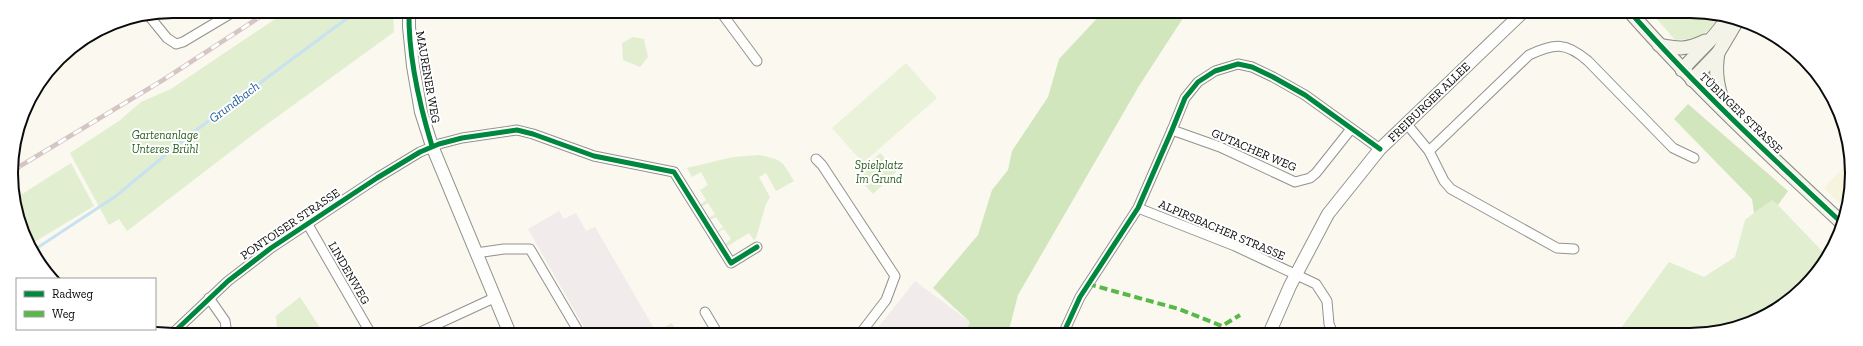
<svg xmlns="http://www.w3.org/2000/svg" width="1863" height="346" font-family="'Zilla Slab',serif">
	<style>
		.industrial { fill: #f1ebec }
		.farmland { fill: #f6f4dc }
		.green { fill: #e1eed0 }
		.forest { fill: #d2e6be }
		.pitch { fill: #ebf2da }
		.lines { fill: none; stroke-linecap: round; stroke-linejoin: round }
		.stream { stroke: #c8e2f2; stroke-width: 3 }
		.minor-casing { stroke: #93928e; stroke-width: 11 }
		.tertiary-casing { stroke: #93928e; stroke-width: 14 }
		.secondary-casing { stroke: #898884; stroke-width: 15 }
		.minor { stroke: #fefefd; stroke-width: 9 }
		.tertiary { stroke: #fefefd; stroke-width: 12 }
		.secondary { stroke: #f4f3e8; stroke-width: 13 }
		.rail-casing { stroke: #d5c5c4; stroke-width: 4.5 }
		.rail { stroke: #fff; stroke-width: 3; stroke-dasharray: 9; stroke-linecap: butt }
		.quiet { stroke: #58b947; stroke-width: 4; stroke-dasharray: 8 4; stroke-linecap: butt }
		.cycleway-casing { stroke: #fff; stroke-width: 8 }
		.cycleway { stroke: #00873e; stroke-width: 5 }
		.labels { text-anchor: middle; dominant-baseline: central; stroke-width: 4; stroke-linejoin: round; paint-order: stroke }
		.street-label { font-size: 12px; fill: #0b0b0b; stroke: #fff }
		.park-label { font-size: 12px; font-style: italic; fill: #2a601f; stroke: #fff }
		.water-label { font-size: 13px; font-style: italic; fill: #1b5c97; stroke: #fff }
		.rim { fill: none; stroke: #0b0b0b; stroke-width: 2 }
	</style>
	<rect width="100%" height="100%" fill="#faf8ef"/>
	<g class="industrial">
		<path d="M559,211L564,219L576,213L586,231L595,227L655,330L648,334H588L528,229Z"/>
		<path d="M915,281L970,322L964,334H873Z"/>
	</g>
	<path class="farmland" d="M1849,162L1851,194L1846,209L1824,188Z"/>
	<g class="green">
		<path d="M287,11H393L394,32L259,130L127,231L119,219L109,225L70,153L119,121L141,102L171,89Z"/>
		<path d="M1651,12H1711L1719,15C1709,36 1696,39 1675,40Z"/>
		<path d="M633,37L644,39L648,57L640,67L623,60L622,43Z"/>
		<path d="M880,153L897,171L873,194L865,185L869,180L861,172Z"/>
		<path d="M760,155C783,160 782,161 794,181L776,191L766,173L759,177L770,197L766,204L756,238L754,240L749,233L726,247L724,245L731,239L724,229L717,233L716,232L723,227L716,217L709,220V218L715,214L708,203L701,207L700,205L706,200L700,190L708,185L701,172L692,177L687,168L733,157Z"/>
		<path d="M71,163L94,206L31,244L20,225L16,198Z"/>
		<path d="M1772,199L1827,256L1804,288L1761,318L1701,335H1623L1621,328L1669,262L1704,277L1735,257L1745,220Z"/>
		<path d="M300,297L322,331C309,339 290,332 277,329L276,316Z"/>
		<path d="M672,323L677,334H664L661,329Z"/>
	</g>
	<g class="forest">
		<path d="M1103,12H1187L1139,86L1018,295L1008,334H964L970,322L933,288L978,235L992,190L1008,170L1012,151L1048,97L1059,59Z"/>
		<path d="M1688,104L1788,191L1778,205L1772,200L1754,213L1752,199L1674,119Z"/>
	</g>
	<path class="pitch" d="M906,63L937,98L863,163L832,128Z"/>
	<g class="lines">
		<path class="stream" d="M34,250L116,196L187,137L357,11"/>
		<g class="minor-casing">
			<g id="minor">
				<path d="M720,11L757,61"/>
				<path d="M1508,12L1514,21"/>
				<path d="M149,16L167,38L176,44L183,42L235,11"/>
				<path d="M1406,123L1429,151L1444,181L1451,189L1557,248L1574,249"/>
				<path d="M1172,130L1220,147L1295,182L1310,178L1316,173L1351,129"/>
				<path d="M1429,151L1529,55C1555,43 1566,42 1588,61L1673,148L1694,158"/>
				<path d="M816,159L822,165L895,276L886,300L860,334"/>
				<path d="M1138,208L1235,246L1316,284L1327,301L1329,324L1333,334"/>
				<path d="M307,223L371,334"/>
				<path d="M476,253L504,249H530L580,334"/>
				<path d="M209,298L225,321L227,334"/>
				<path d="M705,312L718,334"/>
				<path d="M172,334L228,281L271,248L377,178L420,152L439,144L462,138L517,130L533,134L594,156L674,172L731,263L757,247"/>
				<path d="M416,334L494,298"/>
				<path d="M1063,334L1080,297L1138,208L1172,130L1185,98L1198,82L1215,71L1238,64L1252,67L1273,77L1305,95L1380,149"/>
			</g>
		</g>
		<g class="tertiary-casing">
			<g id="tertiary">
				<path d="M409,11V27L413,66L421,112L432,146L510,334"/>
				<path d="M1269,334L1290,286L1328,214L1380,149L1523,12"/>
			</g>
		</g>
		<g class="secondary-casing">
			<g id="secondary">
				<path d="M1630,12C1696,87 1769,155 1842,223"/>
				<path d="M1659,45C1679,49 1686,50 1705,41"/>
				<path d="M1718,53C1714,76 1719,89 1725,111"/>
				<path d="M1682,70C1697,52 1716,38 1727,18"/>
				<path d="M1692,80L1718,53L1737,21"/>
			</g>
		</g>
		<use href="#minor" class="minor"/>
		<use href="#tertiary" class="tertiary"/>
		<use href="#secondary" class="secondary"/>
		<g class="rail-casing">
			<path id="rail" d="M12,171L163,80L269,11"/>
		</g>
		<use href="#rail" class="rail"/>
		<path class="quiet" d="M1088,284L1179,309L1222,326L1240,315"/>
		<g class="cycleway-casing">
			<g id="cycleway">
				<path d="M409,11C408,57 419,103 432,146"/>
				<path d="M1630,12C1696,87 1769,155 1842,223"/>
				<path d="M172,334L228,281L271,248L377,178L420,152L439,144L462,138L517,130L533,134L594,156L674,172L731,263L757,247"/>
				<path d="M1063,334L1080,297L1138,208L1172,130L1185,98L1198,82L1215,71L1238,64L1252,67L1273,77L1305,95L1380,149"/>
			</g>
		</g>
		<use href="#cycleway" class="cycleway"/>
	</g>
	<g class="labels">
		<g class="street-label">
			<text transform="translate(428 77) rotate(80)">MAURENER WEG</text>
			<text transform="translate(1429 102) rotate(-44)">FREIBURGER ALLEE</text>
			<text transform="translate(1741 113) rotate(44)">TÜBINGER STRASSE</text>
			<text transform="translate(1254 150) rotate(23)">GUTACHER WEG</text>
			<text transform="translate(290 224) rotate(-34)">PONTOISER STRASSE</text>
			<text transform="translate(1222 230) rotate(23)">ALPIRSBACHER STRASSE</text>
			<text transform="translate(349 273) rotate(60)">LINDENWEG</text>
		</g>
		<g class="park-label">
			<text x="165" y="135">Gartenanlage<tspan x="165" dy="14">Unteres Brühl</tspan></text>
			<text x="879" y="165">Spielplatz<tspan x="879" dy="14">Im Grund</tspan></text>
		</g>
		<g class="water-label">
			<text transform="translate(234 102) rotate(-37)">Grundbach</text>
		</g>
	</g>
	<path d="M0 0H1863V346H0ZM173 18H1690A155 155 0 0 1 1845 173V173A155 155 0 0 1 1690 328H173A155 155 0 0 1 18 173V173A155 155 0 0 1 173 18Z" fill="#fff" fill-rule="evenodd"/>
	<path class="rim" d="M173 18H1690A155 155 0 0 1 1845 173V173A155 155 0 0 1 1690 328H173A155 155 0 0 1 18 173V173A155 155 0 0 1 173 18Z"/>
	<rect x="16" y="278" width="140" height="52" fill="#ffffff" stroke="#9d9d9d"/>
	<rect x="24" y="291" width="20" height="6" fill="#00873e" stroke="#9d9d9d"/>
	<text x="52" y="298" font-size="12" fill="#0b0b0b">Radweg</text>
	<rect x="24" y="311" width="20" height="6" fill="#58b947" stroke="#9d9d9d"/>
	<text x="52" y="318" font-size="12" fill="#0b0b0b">Weg</text>
</svg>
